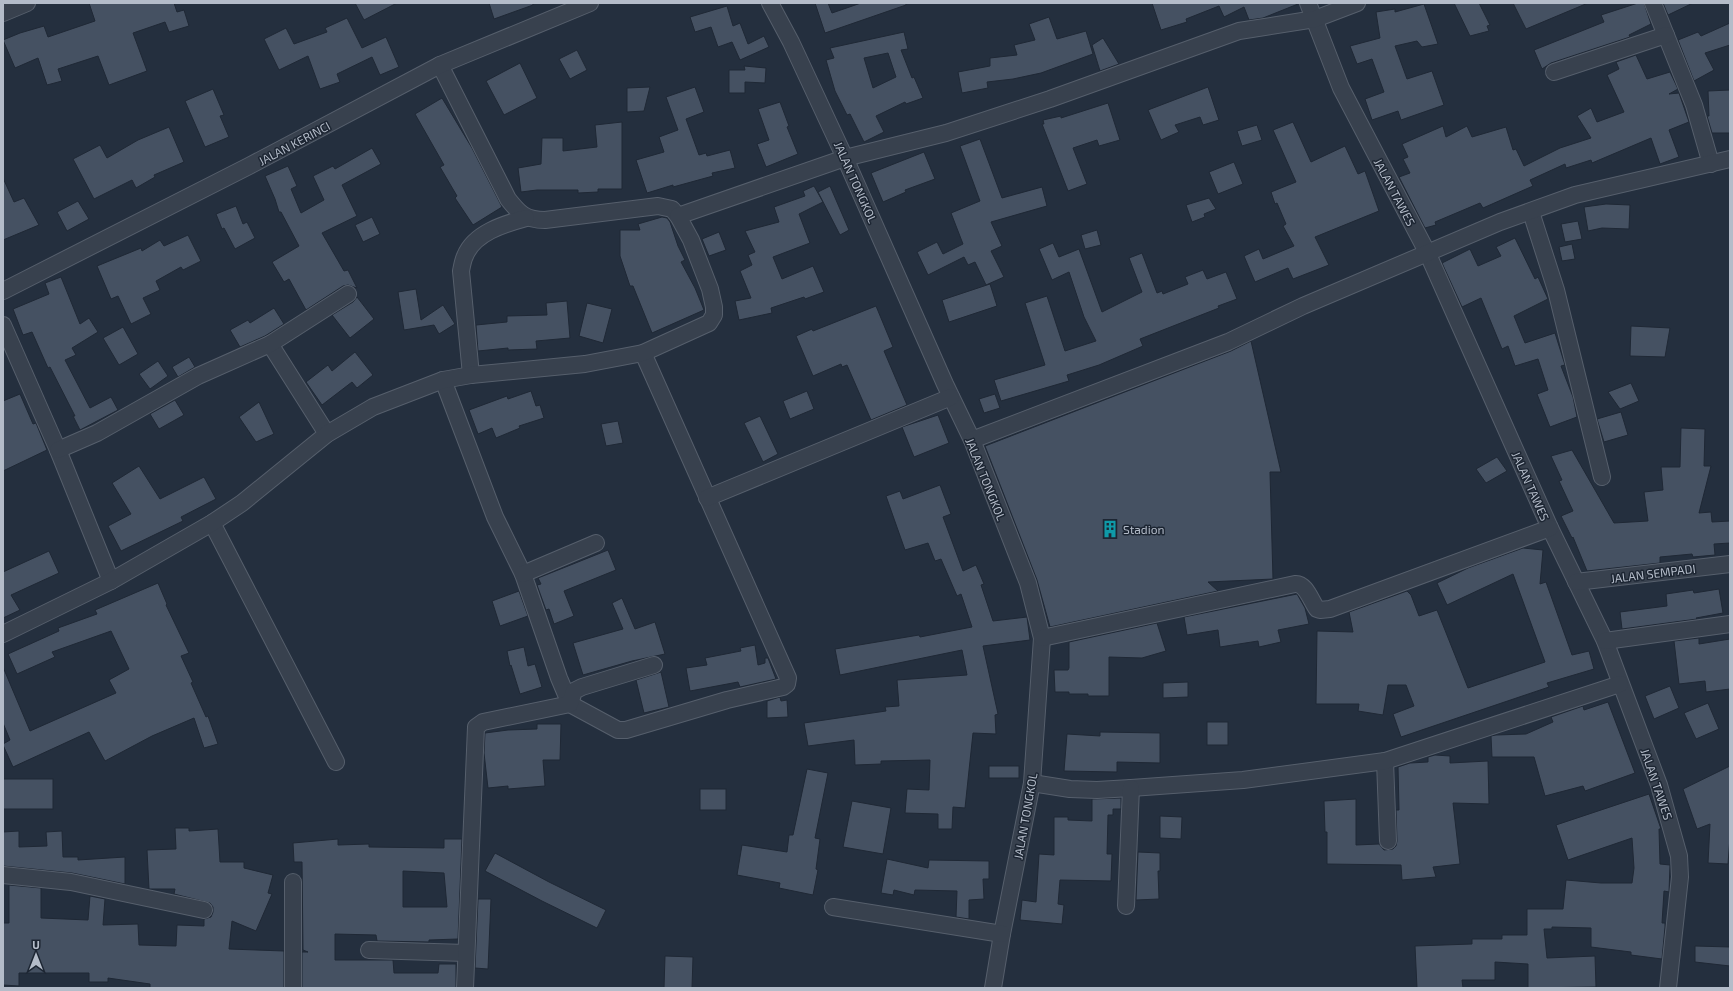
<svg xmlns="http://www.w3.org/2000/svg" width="1733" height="991" font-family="'Exo 2',sans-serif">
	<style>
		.building { fill: #455162; stroke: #1f2835; fill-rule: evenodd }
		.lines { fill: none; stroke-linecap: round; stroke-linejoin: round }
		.street-casing { stroke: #565f6c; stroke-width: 18 }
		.street { stroke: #38414e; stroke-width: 16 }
		.labels { text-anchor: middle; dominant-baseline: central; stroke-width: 3; stroke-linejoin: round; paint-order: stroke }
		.street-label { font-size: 12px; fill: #b4bcc9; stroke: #1d2633 }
		.poi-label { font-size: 12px; fill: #b4bcc9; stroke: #1d2633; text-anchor: start }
	</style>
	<rect width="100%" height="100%" fill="#242f3e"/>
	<g class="building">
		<path d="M89,3H174L177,12L184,10L189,26L169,32L165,22L133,33L147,71L109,85L98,56L58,69L62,81L47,85L38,58L15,68L3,40L20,33L44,26L48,37L95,21Z"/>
		<path d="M355,3H397L364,20Z"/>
		<path d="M489,3H533V5L494,19Z"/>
		<path d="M815,3H828L832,13L861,3H906V5L825,33Z"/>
		<path d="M1152,3H1298V4L1263,18L1249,20L1244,7L1224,17L1219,6L1186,19L1187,22L1161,30Z"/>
		<path d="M1454,3H1479L1490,25L1487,26L1489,31L1470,36Z"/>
		<path d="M1513,3H1588L1526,29Z"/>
		<path d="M1638,3H1644L1651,24L1629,35L1630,37L1551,63L1542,69L1534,50L1604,22L1601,15Z"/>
		<path d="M1663,3H1693L1668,15Z"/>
		<path d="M1424,4L1438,44L1422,47L1417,41L1395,46L1407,79L1432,71L1444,105L1401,120L1398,111L1372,120L1365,99L1384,92L1372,59L1357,64L1350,46L1380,38L1376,12L1395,9V12Z"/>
		<path d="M727,6L733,26L740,23L748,44L764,36L769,47L740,60L732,42L718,47L711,27L695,32L690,17Z"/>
		<path d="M1049,17L1057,39L1086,31L1093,54L1041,73L1013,79L987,82L988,88L962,93L958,72L990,66V58L1017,55L1014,45L1035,40L1029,24Z"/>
		<path d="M347,18L362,48L386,37L399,67L380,75L372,57L337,74L340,82L320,89L308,56L279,70L264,39L286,28L294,44L327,32L325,28Z"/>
		<path d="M1730,23V45L1705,53L1714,70L1694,81L1678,40L1698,32L1701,36Z"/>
		<path d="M904,32L908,49L901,50L912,78L914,77L923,98L906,104L905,102L876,116L884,132L864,142L850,114L847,115L835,91L826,60L834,58L830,48ZM888,53L896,77L873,88L864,58Z"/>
		<path d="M1103,38L1119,64L1100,71L1092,45Z"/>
		<path d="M577,50L587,70L570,79L559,59Z"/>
		<path d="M1636,55L1647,79L1670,72L1678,89L1669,94L1679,93L1689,122L1669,130L1679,157L1660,164L1651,138L1592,163L1591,160L1566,168L1565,164L1530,180L1533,186L1483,208L1480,203L1435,222L1436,225L1425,228L1399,177L1410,173L1403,159L1408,157L1402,144L1443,126L1446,137L1467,126L1472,137L1506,127L1513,150L1516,149L1524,166L1560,148L1591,138L1577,116L1591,108L1597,122L1624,112L1607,75L1619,69L1616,62Z"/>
		<path d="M520,63L537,98L504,115L486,81Z"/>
		<path d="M744,66L766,68L765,83L745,82V93H729V70H745Z"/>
		<path d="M650,87L644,111L627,112V88Z"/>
		<path d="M695,87L704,112L686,119L699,155L706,153L707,156L730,150L735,168L712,173L713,176L673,187V185L647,193L636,160L664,152L659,137L678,130L666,97Z"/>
		<path d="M1208,87L1219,120L1203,125L1200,117L1175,125L1179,132L1161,140L1148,110Z"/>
		<path d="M213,89L224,115L220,116L229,137L205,147L185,101Z"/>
		<path d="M1730,90V133H1712L1707,116H1709L1708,91Z"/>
		<path d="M442,98L472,148L502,207L473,225L455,198L457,196L440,167L444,165L415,114Z"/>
		<path d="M780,102L789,126L787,127L798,154L766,167L757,144L769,140L758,109Z"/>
		<path d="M1108,103L1120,140L1099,146L1097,140L1073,148L1087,184L1068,191L1042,124H1044L1043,120L1061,116V118Z"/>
		<path d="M622,122V189H598V192L578,193V190H537L521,192L518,168L541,164L542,138H563V151L597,147L595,125Z"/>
		<path d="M1293,122L1311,162L1345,146L1358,174L1365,171L1379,211L1315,237L1329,265L1293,279L1288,268L1255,282L1244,256L1259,249L1263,259L1294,246L1283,226L1286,224L1277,203L1275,204L1271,192L1296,182L1273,130Z"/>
		<path d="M1257,125L1262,140L1242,146L1237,131Z"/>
		<path d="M169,127L184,162L154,175L155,177L136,188L132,180L94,199L73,159L100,145L107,158L138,140Z"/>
		<path d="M980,139L1002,198L1042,187L1047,206L991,222L1002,246L991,251L1004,277L986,285L975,262L968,265L964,257L928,275L917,252L937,242L943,254L963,244L951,213L980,201L960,146Z"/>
		<path d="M372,148L381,164L342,185L357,216L322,233L344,271L348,270L357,288L348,285L343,286L306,310L289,279L284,282L272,262L299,246L281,212H279L275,199L265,176L288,166L297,186L291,189L301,213L324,200L313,176L333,166L335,169Z"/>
		<path d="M924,152L935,179L905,190L906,192L883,202L871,173Z"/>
		<path d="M1234,162L1243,184L1218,194L1209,172Z"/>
		<path d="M3,178L14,202L24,198L39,225L3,240Z"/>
		<path d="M814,186L823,202L799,214L810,243L773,257L782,279L813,266L824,292L805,299L804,297L771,308L772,313L739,320L735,301L751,298L740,271L752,265L748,255L755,252L745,231L779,222L774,207L805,196L803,191Z"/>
		<path d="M830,186L849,230L840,235L818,192Z"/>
		<path d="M1209,198L1216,209L1204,214L1205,217L1192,222L1186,205Z"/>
		<path d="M78,201L89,219L67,231L57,212Z"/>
		<path d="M1606,204L1630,205L1629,229L1602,228L1588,231L1584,207Z"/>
		<path d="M236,206L243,224L247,222L255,238L235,249L224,228L222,229L216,214Z"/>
		<path d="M372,217L380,234L363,242L355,225Z"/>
		<path d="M662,217L667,218L670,222L678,246L685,260L681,262L695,288L704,310L652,333L633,286H630L620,256V230H640L638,224Z"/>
		<path d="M1578,221L1582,239L1565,242L1561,224Z"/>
		<path d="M1097,230L1101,245L1085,249L1081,235Z"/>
		<path d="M719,232L726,250L709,256L702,239Z"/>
		<path d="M188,235L201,261L183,270L181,267L156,281L160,290L143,298L151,314L131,324L118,296L111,299L97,266L141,248L142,251L160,240L164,246Z"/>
		<path d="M1515,238L1535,279L1538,277L1548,299L1514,316L1525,343L1555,333L1565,365L1561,366L1573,397L1577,417L1550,427L1537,394L1548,390L1538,359L1515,366L1508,346L1502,349L1481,298L1462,307L1442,263L1470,249L1478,266L1501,256L1496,247Z"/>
		<path d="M1053,243L1059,257L1079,249L1102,312L1142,292L1129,258L1142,253L1157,293L1162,291L1163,294L1188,284L1185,277L1203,270L1207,279L1226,272L1237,299L1218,306L1219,308L1140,339L1143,346L1099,365L1067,375L1069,381L1001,401L994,380L1045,365L1025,303L1047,296L1065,351L1096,341L1084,317L1069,272L1052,280L1039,249Z"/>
		<path d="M1572,244L1575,259L1562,261L1559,247Z"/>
		<path d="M61,277L80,324L89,318L98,332L72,348L76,355L65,360L90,408L111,397L118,410L80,430L73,416H75L50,367L48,368L32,332L23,335L13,309L49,294L45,283Z"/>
		<path d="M990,284L997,306L949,322L942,300Z"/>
		<path d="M416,289L421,320L443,305L455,324L439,334L434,325L404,330L398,292Z"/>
		<path d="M357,297L374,319L350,338L332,315L353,302Z"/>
		<path d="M567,301L570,338L536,341L537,349L508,350V348L478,351L476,325L507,322V316L547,315L546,303Z"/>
		<path d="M587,303L612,309L603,343L579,336Z"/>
		<path d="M876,306L893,347L884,351L907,405L871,420L847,365L842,367L841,364L813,376L796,336L812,329L813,331Z"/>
		<path d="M274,308L284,324L265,336L240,347L230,330L248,320L250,323Z"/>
		<path d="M1631,326L1670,328L1665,357L1630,356Z"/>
		<path d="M123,327L138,354L119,365L103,338Z"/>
		<path d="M1251,341L1281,472H1270L1273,579L1208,582L1218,591L1050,627L1037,580L985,446L1231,351Z"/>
		<path d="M355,352L373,375L357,388L352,382L322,405L306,382L328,365L332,371Z"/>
		<path d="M189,357L195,367L178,377L172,367Z"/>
		<path d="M158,361L168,376L150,389L139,374Z"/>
		<path d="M1631,383L1639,401L1620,409L1608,392Z"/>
		<path d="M531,391L536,406L540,405L544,418L519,426L520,428L496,438L492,428L478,434L469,410L507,396L508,399Z"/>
		<path d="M807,391L814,409L790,419L783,401Z"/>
		<path d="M20,394L33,424L36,423L47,450L3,471V401Z"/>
		<path d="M995,394L1000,408L984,413L979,399Z"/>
		<path d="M175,400L184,415L159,429L150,414Z"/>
		<path d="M259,402L274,434L256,442L239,417Z"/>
		<path d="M1621,412L1628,435L1604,442L1597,419Z"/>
		<path d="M938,415L949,443L914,457L902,427Z"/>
		<path d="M760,416L778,454L763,462L744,423Z"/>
		<path d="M618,421L623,443L606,446L601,424Z"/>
		<path d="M1681,428L1705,429L1704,466H1711L1699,513L1711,512L1712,522L1730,521V543L1714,544L1715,555L1693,557L1692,554L1660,557V563L1587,571L1573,537L1572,538L1561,516L1573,511L1559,481L1562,480L1551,456L1572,450L1614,523L1648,521L1644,492L1663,490L1661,467H1680Z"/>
		<path d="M1497,457L1507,471L1486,483L1476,469Z"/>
		<path d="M139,466L160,499L204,477L216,499L181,517L183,521L121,551L108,526L131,514L112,483Z"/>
		<path d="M940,485L951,514L943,517L963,571L976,565L984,584L981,585L993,621L1027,617L1030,640L983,646L998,714L995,715L996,734L973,733L965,808L953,807L952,829H938V814L905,813L907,789L929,790L930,760L881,761V764L855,765L854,740L808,746L804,723L886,711L885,707L899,706L897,680L967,675L962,650L840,675L835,649L919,635L920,637L972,627L961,594L957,596L941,559L935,561L928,543L905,550L886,496L900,491L903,499Z"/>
		<path d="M1523,548L1543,550L1540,584L1546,582L1572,655L1589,651L1594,669L1547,683L1549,687L1401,737L1393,714L1414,706L1406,685H1388L1383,715L1358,711L1359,704H1316L1317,631L1353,632L1349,612L1407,591L1411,595L1419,616L1437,610L1468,688L1545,662L1513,574L1447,605L1437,583L1468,568Z"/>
		<path d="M608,550L616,570L564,591L574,616L554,624L549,609L546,610L537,585L541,584L538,578Z"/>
		<path d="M49,551L59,573L11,595L20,610L3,618V572Z"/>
		<path d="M158,583L167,604L166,605L189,653L181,656L193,682L191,683L206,717L208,716L218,744L204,748L194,718L152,736L105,761L89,732L13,767L3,745V744L10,740L3,723V667L30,731L116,693L109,680L129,669L111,631L52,652L55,657L17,674L8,654L59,631L58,628L97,614L95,610Z"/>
		<path d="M1719,589L1723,613L1696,618L1697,619L1622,629L1620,612L1667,606L1666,594L1693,590L1694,593Z"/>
		<path d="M519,591L528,616L500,626L492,601Z"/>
		<path d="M1297,594L1305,608L1309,624L1278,630L1281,642L1259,647L1258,641L1220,647L1218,630L1187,635L1184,617Z"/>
		<path d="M622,598L635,629L655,622L665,654L632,661L583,675L573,643L623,629L612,603Z"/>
		<path d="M1157,623L1166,651L1142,658L1109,657V696H1088V694H1069V692H1055L1054,670H1068L1069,668V642Z"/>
		<path d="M1699,638V644L1730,639V689L1706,692L1705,681L1679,684L1674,641Z"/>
		<path d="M755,645L758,665L765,663V658H768L776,679L740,687L738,682L690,691L686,668L707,665L705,658L741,651L740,648Z"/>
		<path d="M524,647L528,666L535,664L542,687L520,694L511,665L510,666L507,651Z"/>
		<path d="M661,672L669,707L644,713L636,680Z"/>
		<path d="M1188,682V697L1163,698V683Z"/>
		<path d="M1670,686L1679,708L1654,719L1645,696Z"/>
		<path d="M780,697L781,701L787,700L788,717L767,718V701Z"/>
		<path d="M1608,702L1635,773L1585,791L1583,786L1545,796L1534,757H1492L1491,736L1496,735L1526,734L1553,722L1551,717L1583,706L1584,710Z"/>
		<path d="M1708,703L1719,729L1696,739L1684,713Z"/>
		<rect x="1207" y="722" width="21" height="23"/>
		<path d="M537,724H561L560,760H543L545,786L508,789V786L488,788L484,753L485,733L508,730L537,729Z"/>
		<path d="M1100,732L1160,733V763L1117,762V772L1064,771L1067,734L1100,736Z"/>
		<path d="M1435,755L1450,756V763L1488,761L1489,804L1453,803L1460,864L1433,867L1436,877L1402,880L1401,865L1327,864V832H1325L1324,801L1356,799V845L1379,844L1384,850L1393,849L1396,846L1397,841L1396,810H1399L1398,767L1410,763L1428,762V757Z"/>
		<rect x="989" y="766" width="30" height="12"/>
		<path d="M1730,766V837L1728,864L1708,863L1710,824L1697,829L1683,789Z"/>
		<path d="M807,769L828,773L815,838L820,839L816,869L818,870L813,895L779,888L780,883L737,875L742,845L787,852L789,835H793Z"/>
		<rect x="3" y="779" width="50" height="30"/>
		<rect x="700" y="789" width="26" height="21"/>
		<path d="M1649,794L1661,829H1659L1660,864L1670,865L1669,892L1664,891L1662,923H1665V927L1662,959L1631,955V952L1591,947V928L1552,927V929H1544L1547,958L1595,956L1596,987L1528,988V964L1495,962V980H1462L1463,988H1417L1415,946L1472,944V939H1502V935H1527V909H1563L1566,880L1601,883H1632L1634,868L1632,838L1568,860L1556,825Z"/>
		<path d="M1121,798V809H1113V815H1108L1107,854H1112L1111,881L1060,880L1058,904L1064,905L1062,924L1020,920L1022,900L1036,902L1039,854L1054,855V817H1068V820L1092,821V799Z"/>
		<path d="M852,801L891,808L883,854L843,847Z"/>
		<path d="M1160,816L1182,817L1181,839L1160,838Z"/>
		<path d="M175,828H189V831L218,829L220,862H244V868L273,875L268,893L272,894L256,931L232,921L229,949L284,951V988H150V984L108,978V982H89V973H19V986L3,985V923H9V885L41,888V918L88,920L90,896L105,899L103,925L138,924L139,945L176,946L177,925L204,926V919L211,917L213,912V907L210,903L174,894L175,889H149L147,850L176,849Z"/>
		<path d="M19,831V847L47,846L46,832L62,831L63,857H78V860L125,857V884L72,873L3,866V832Z"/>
		<path d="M338,839V845L369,844V847L444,848V839H462L458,939L429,940V942L377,941L376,935L335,934V960H393L394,973H438L439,964H456V988H302V952H308L303,950L302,862H294L293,843ZM403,871L444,873L447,907H403Z"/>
		<path d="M1138,852L1160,853V871H1158L1159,899L1136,900Z"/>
		<path d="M495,853L549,882L606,910L597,928L542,901L485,871Z"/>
		<path d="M887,859L928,868L929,860L989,861V879H983L984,899L969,900V919L956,917L957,891L915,890L914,895L894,890L893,895L881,893Z"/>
		<path d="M478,899H491L488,969L475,968Z"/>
		<path d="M1695,946L1730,947V966L1695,962Z"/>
		<path d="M665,956L693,957L692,988H664Z"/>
	</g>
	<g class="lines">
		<g class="street-casing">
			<g id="street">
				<path d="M770,3L791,42L845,158L945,384L972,440L1028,583L1042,638L1032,783L1002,934L993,988"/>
				<path d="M1308,3L1341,88L1427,252L1550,528L1605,641L1659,785L1679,856L1680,877L1668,988"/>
				<path d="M1653,3L1694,105L1711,164"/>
				<path d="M3,13L27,3"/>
				<path d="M440,65L508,199C519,213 525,220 545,220L658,206L672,209L678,216"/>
				<path d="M1554,72L1666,35"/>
				<path d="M1531,212L1556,290L1602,477"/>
				<path d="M3,291L249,166L440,65L590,3"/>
				<path d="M3,325L58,450L111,581"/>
				<path d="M270,344L327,434"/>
				<path d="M471,375L461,271C462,266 463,260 465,256C474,233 504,224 526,218"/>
				<path d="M443,380L495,517L523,574L559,678L570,704L618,730H626L727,700L783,687L787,684L788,678L643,353"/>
				<path d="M972,440L1228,342L1303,306L1500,222L1575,195L1730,159"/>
				<path d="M58,450L97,433L198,376L270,344L348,294"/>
				<path d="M707,498L951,397"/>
				<path d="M212,523L336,762"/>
				<path d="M523,574L596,543"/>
				<path d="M1576,582L1730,564"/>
				<path d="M3,634L111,581L212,523L242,503L327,434L373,407L443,380L471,375L585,364L643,353L709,323L714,315V307L710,289L691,240L678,216L845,158L946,133L1050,99L1239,31L1315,19L1357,3"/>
				<path d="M1042,638L1295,584C1306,583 1311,601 1317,609L1320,610L1330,609L1550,528"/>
				<path d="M1605,641L1730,624"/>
				<path d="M1385,761L1388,841"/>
				<path d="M1032,783L1070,789L1097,790L1131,788L1243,780L1385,761L1620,684"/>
				<path d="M3,875L71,882L204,910"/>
				<path d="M293,882V988"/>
				<path d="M1126,906L1131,788"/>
				<path d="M833,907L1002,934"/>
				<path d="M369,950L466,953"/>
				<path d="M465,988L476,727L483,722L570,704L574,691L582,687L654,665"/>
			</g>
		</g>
		<use href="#street" class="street"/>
	</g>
	<defs>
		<g id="building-bare" transform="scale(1.38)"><path d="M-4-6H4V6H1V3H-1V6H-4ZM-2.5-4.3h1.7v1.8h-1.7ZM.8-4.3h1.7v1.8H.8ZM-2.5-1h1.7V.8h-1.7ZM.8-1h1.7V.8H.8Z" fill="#0f9aa8" stroke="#1d2633" stroke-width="2.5" paint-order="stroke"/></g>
	</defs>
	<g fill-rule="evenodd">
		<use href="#building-bare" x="1110" y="529"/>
	</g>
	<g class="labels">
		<g class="street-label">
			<text transform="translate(294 143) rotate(-28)">JALAN KERINCI</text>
			<text transform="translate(856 182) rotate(66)">JALAN TONGKOL</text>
			<text transform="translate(1395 192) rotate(62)">JALAN TAWES</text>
			<text transform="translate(986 479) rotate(68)">JALAN TONGKOL</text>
			<text transform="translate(1531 486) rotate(66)">JALAN TAWES</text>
			<text transform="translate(1653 573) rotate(-7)">JALAN SEMPADI</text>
			<text transform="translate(1657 784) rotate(71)">JALAN TAWES</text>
			<text transform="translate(1025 816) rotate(-80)">JALAN TONGKOL</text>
		</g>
		<g class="poi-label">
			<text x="1123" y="529">Stadion</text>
		</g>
	</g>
	<rect width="1733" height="991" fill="none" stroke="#b4bcc9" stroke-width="8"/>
	<g transform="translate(36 955)" stroke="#1d2633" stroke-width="3" paint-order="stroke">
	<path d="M0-3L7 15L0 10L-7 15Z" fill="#b4bcc9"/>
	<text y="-6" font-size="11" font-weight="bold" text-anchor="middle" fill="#b4bcc9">U</text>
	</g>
</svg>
